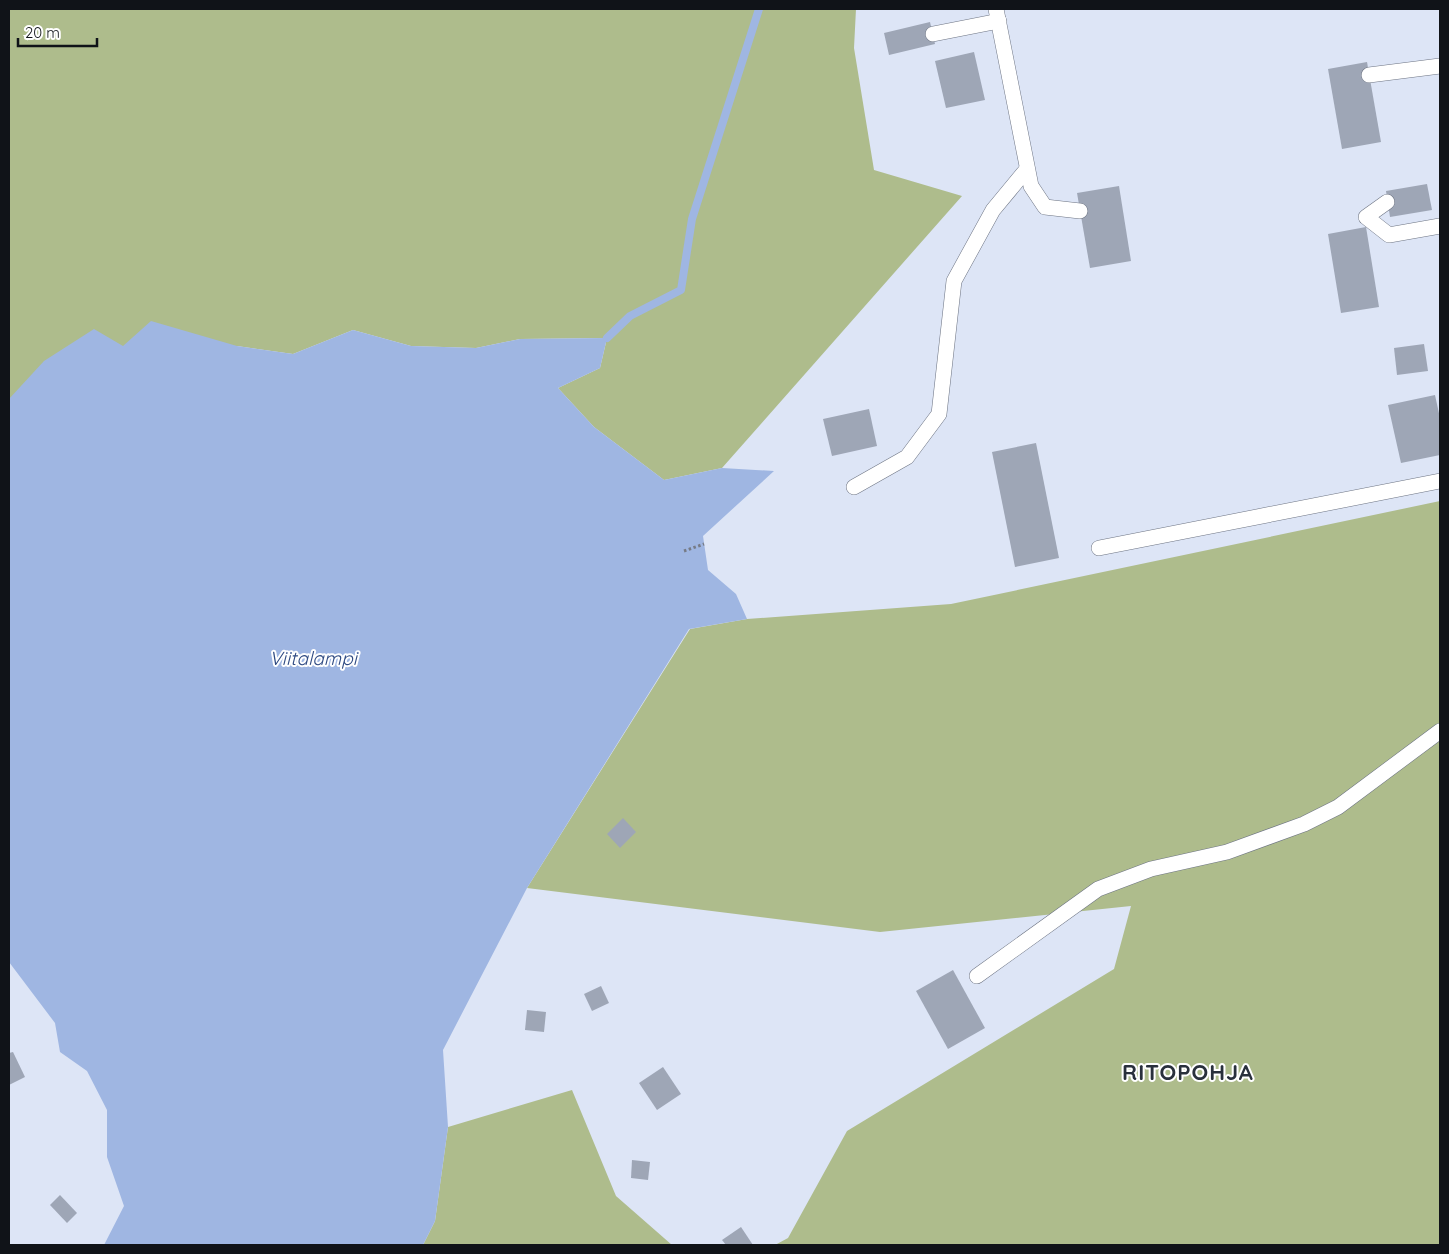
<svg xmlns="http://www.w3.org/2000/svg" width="1449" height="1254" font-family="Quicksand,sans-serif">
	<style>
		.green { fill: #aebc8c }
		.water { fill: #9fb6e2 }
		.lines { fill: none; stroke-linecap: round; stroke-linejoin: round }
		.stream { stroke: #9fb6e2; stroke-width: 8 }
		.building { fill: #9ea6b6 }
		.lane-casing { stroke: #6d7483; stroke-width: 16 }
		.path { stroke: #767b86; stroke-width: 3; stroke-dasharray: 2.5 2.5; stroke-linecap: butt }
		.lane { stroke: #fff; stroke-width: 15 }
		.labels { text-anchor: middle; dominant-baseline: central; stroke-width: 4; stroke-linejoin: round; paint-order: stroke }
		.water-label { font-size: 19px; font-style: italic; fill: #2f4a82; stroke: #fff }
		.district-label { font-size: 22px; font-weight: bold; letter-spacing: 1px; fill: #29303c; stroke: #fff }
	</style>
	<rect width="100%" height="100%" fill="#dde5f6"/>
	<g class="green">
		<path d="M9,9H856L854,48L874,170L962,196L722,468L664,480L594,427L558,388L600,368L607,338L520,339L476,348L411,346L353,330L293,354L237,346H123L9,399Z"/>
		<path d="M1440,501V1245H775L788,1238L847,1131L1114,969L1131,906L880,932L527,888L690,629L747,619L951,604Z"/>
		<path d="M572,1090L616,1196L672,1245H423L435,1221L448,1127Z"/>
	</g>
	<path class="water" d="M151,321L237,346L293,354L353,330L411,346L476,348L520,339L607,338L600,368L558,388L594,427L664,480L722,468L774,471L703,536L708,570L736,594L747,619L689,629L527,888L443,1050L448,1127L435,1221L423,1245H104L124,1206L107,1157V1110L87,1071L60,1052L55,1023L9,962V399L44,361L94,329L123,346Z"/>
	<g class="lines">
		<path class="stream" d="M607,338L630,316L681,290L692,219L759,9"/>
	</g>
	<g class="building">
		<path d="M930,22L935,44L889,55L884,33Z"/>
		<path d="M974,52L985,100L946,108L935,61Z"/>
		<path d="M1367,62L1381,142L1342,149L1328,69Z"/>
		<path d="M1427,184L1432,210L1390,217L1386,191Z"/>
		<path d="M1119,186L1131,261L1090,268L1077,193Z"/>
		<path d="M1366,227L1379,307L1341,313L1328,234Z"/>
		<path d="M1424,344L1428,371L1397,375L1394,348Z"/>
		<path d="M1435,395L1440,418V455L1401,463L1388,405Z"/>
		<path d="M869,409L877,446L832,456L823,419Z"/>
		<path d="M1036,443L1059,558L1015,567L992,452Z"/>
		<path d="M623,818L636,832L620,848L607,834Z"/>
		<path d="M953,970L985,1028L948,1049L916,991Z"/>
		<path d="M601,986L609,1003L592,1011L584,994Z"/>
		<path d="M527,1010L546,1012L544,1032L525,1030Z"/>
		<path d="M13,1052L25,1077L9,1085V1053Z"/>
		<path d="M663,1067L681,1094L657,1110L639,1083Z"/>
		<path d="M632,1160L650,1162L648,1180L631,1178Z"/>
		<path d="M60,1195L77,1213L67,1223L50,1205Z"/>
		<path d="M741,1227L753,1245H726L722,1240Z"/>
	</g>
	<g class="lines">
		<g class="lane-casing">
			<g id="lane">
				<path d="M996,9L1031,186L1045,207L1080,211"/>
				<path d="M933,34L999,21"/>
				<path d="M1369,75L1440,66"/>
				<path d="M1387,202L1366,217L1389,235L1440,226"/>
				<path d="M854,487L907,457L939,414L954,281L993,210L1027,169"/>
				<path d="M1099,548L1440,481"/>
				<path d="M977,976L1098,889L1151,869L1227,852L1304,824L1338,807L1440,731"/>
			</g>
		</g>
		<path class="path" d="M684,551L704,544"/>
		<use href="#lane" class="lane"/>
	</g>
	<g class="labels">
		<g class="water-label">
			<text x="313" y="658">Viitalampi</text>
		</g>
		<g class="district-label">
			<text x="1188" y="1072">RITOPOHJA</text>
		</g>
	</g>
	<rect width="1449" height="1254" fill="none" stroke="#101318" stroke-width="20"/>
	<path d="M18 38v8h79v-8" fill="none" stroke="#101318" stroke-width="2.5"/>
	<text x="25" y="38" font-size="15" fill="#101318" stroke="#ffffff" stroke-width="4" paint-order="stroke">20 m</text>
</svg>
